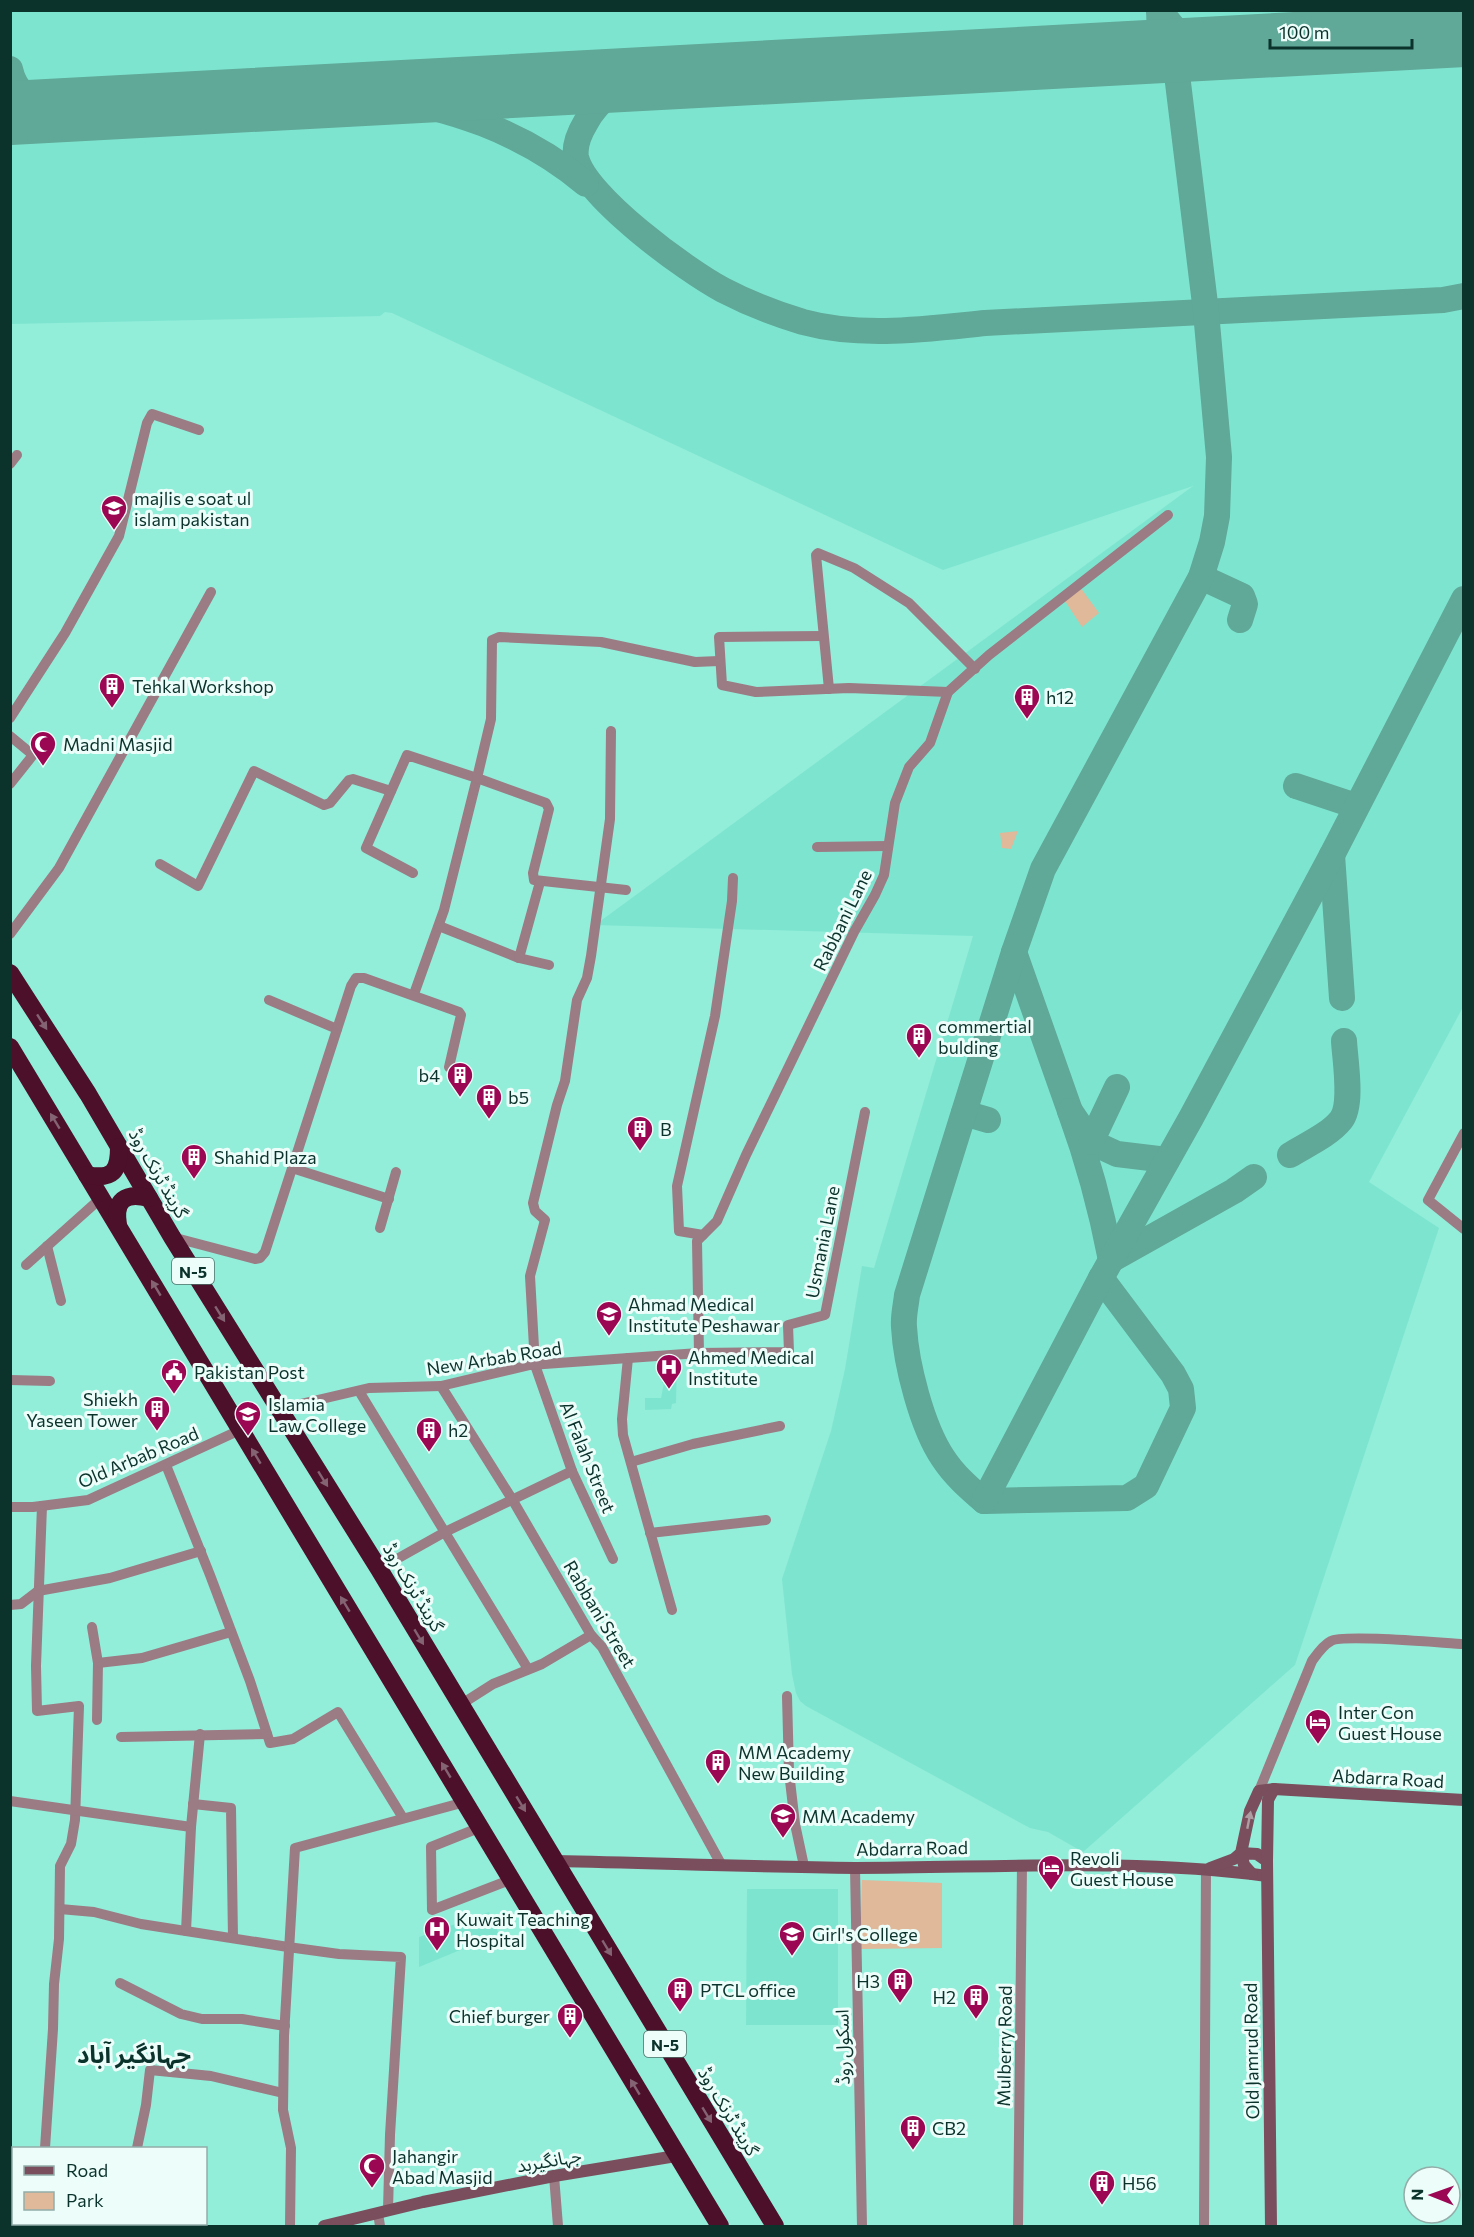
<svg xmlns="http://www.w3.org/2000/svg" width="1474" height="2237" font-family="Commissioner,'Noto Sans Arabic',sans-serif">
	<style>
		.built { fill: #7de5cf }
		.green { fill: #e0b89a }
		.lines { fill: none; stroke-linecap: round; stroke-linejoin: round }
		.taxiway { stroke: #60a898; stroke-width: 26 }
		.runway { stroke: #60a898; stroke-width: 64 }
		.street { stroke: #9b7b84; stroke-width: 10 }
		.secondary { stroke: #7a4e5c; stroke-width: 12 }
		.highway { stroke: #4c102a; stroke-width: 18 }
		.oneway { fill: #846373 }
		.oneway2 { fill: #ae9da3 }
		.labels { text-anchor: middle; dominant-baseline: central; stroke-width: 6; stroke-linejoin: round; paint-order: stroke }
		.shield { fill: #edfefa; stroke: #4f706a; stroke-width: 1.5 }
		.shield-label { font-size: 16px; font-weight: bold; fill: #0b332c }
		.poi-label { font-size: 18px; fill: #0b332c; stroke: #edfefa; text-anchor: start }
		.street-label { font-size: 18px; fill: #0b332c; stroke: #edfefa }
		.district-label { font-size: 24px; font-weight: bold; fill: #0b332c; stroke: #edfefa }
	</style>
	<rect width="100%" height="100%" fill="#92edd9"/>
	<g class="built">
		<path d="M10,11H1463V1007L1369,1182L1439,1228L1295,1665L1083,1852L1048,1832L1030,1828L806,1706L800,1701L796,1693L792,1674L782,1579L831,1431L845,1369L862,1266L874,1268L973,936L595,925L1193,486L943,570L392,313L385,312L380,316L11,324Z"/>
		<path d="M665,1359H677L676,1403L672,1404L671,1409L645,1410V1398H661L664,1383H662Z"/>
		<path d="M747,1889H838V2025H746Z"/>
		<path d="M489,1912L499,1934L419,1967V1937Z"/>
	</g>
	<g class="green">
		<path d="M1080,587L1099,613L1082,627L1065,601Z"/>
		<path d="M1018,831L1011,849L1002,848L1000,833Z"/>
		<path d="M862,1880L942,1883V1948L860,1949Z"/>
	</g>
	<g class="lines">
		<g class="taxiway">
			<path d="M1159,10L1185,42L1206,48"/>
			<path d="M1144,52C1161,44 1160,27 1159,10"/>
			<path d="M10,69C14,89 30,104 48,111"/>
			<path d="M642,79C617,88 599,98 586,122C580,132 574,145 576,157C584,196 687,271 723,290C748,303 776,314 803,322C862,338 926,329 985,323L1443,300L1464,296"/>
			<path d="M368,95C448,106 523,131 586,184"/>
			<path d="M1201,577L1242,596L1245,604L1240,620"/>
			<path d="M1296,786L1356,806"/>
			<path d="M1332,855L1342,998"/>
			<path d="M1014,952L1070,1111L1091,1142L1117,1154L1167,1160"/>
			<path d="M1070,1111C1088,1160 1101,1208 1111,1260L1234,1191L1254,1177"/>
			<path d="M964,1113L988,1120"/>
			<path d="M1091,1142L1117,1087"/>
			<path d="M1290,1155C1306,1145 1329,1135 1341,1120C1353,1105 1345,1060 1344,1041"/>
			<path d="M1101,1278L1173,1374L1181,1389L1183,1408L1146,1486L1127,1498L984,1501C969,1488 954,1475 943,1458C922,1427 906,1364 904,1327C903,1316 906,1305 907,1295L1014,952L1043,869L1201,577L1212,542L1217,516L1219,457L1206,312L1174,50"/>
			<path d="M984,1501L1101,1278L1191,1118L1332,855L1464,599"/>
		</g>
		<path class="runway" d="M10,113L1464,35"/>
		<g class="street">
			<path d="M10,464L17,455"/>
			<path d="M823,636L719,637L722,685L756,692L849,688L948,692"/>
			<path d="M829,689L816,555L818,553L854,568L909,603L975,669"/>
			<path d="M10,718L65,633L119,536L147,423L152,414L199,430"/>
			<path d="M611,731L610,819L591,956L587,978L577,1000L565,1081L557,1105L533,1203L535,1211L545,1220L530,1276L535,1365L572,1471L613,1559"/>
			<path d="M10,736L33,755L10,784"/>
			<path d="M817,847L888,846"/>
			<path d="M160,864L198,886L254,771L324,805L330,803L349,780L353,779L391,791"/>
			<path d="M413,873L366,848L407,755L477,778L444,910L414,994"/>
			<path d="M626,890L534,880L533,873L549,809L546,803L477,778L491,719L492,640L499,637L601,642L695,662L719,661"/>
			<path d="M439,926L519,958L549,965"/>
			<path d="M10,934L59,868L211,592"/>
			<path d="M519,958L540,882"/>
			<path d="M269,1000L337,1029"/>
			<path d="M1464,1133L1428,1200L1464,1229"/>
			<path d="M292,1168L389,1199"/>
			<path d="M380,1228L396,1172"/>
			<path d="M703,1235L679,1231L677,1186L715,1016L732,901L733,878"/>
			<path d="M172,1237L255,1259L260,1258L265,1252L351,986L356,978H364L459,1012L461,1015L449,1067"/>
			<path d="M47,1246L61,1301"/>
			<path d="M26,1265L101,1198"/>
			<path d="M699,1353L697,1241L717,1221L746,1155L854,932L875,895L884,875L895,803L909,767L930,743L948,692L989,655L1168,515"/>
			<path d="M628,1358L622,1419L623,1435L672,1610"/>
			<path d="M10,1380L50,1381"/>
			<path d="M441,1386L512,1499L591,1635L602,1647L721,1864"/>
			<path d="M359,1391L528,1669"/>
			<path d="M279,1409L369,1388L441,1386L530,1365L699,1353L789,1352L788,1325L825,1315L865,1112"/>
			<path d="M631,1462L693,1444L780,1426"/>
			<path d="M166,1465L210,1575L250,1681L270,1743L293,1739L338,1712L403,1818"/>
			<path d="M42,1506L36,1666L37,1711L79,1706L75,1820L71,1844L60,1866L59,1939L54,1984L53,2029L45,2148"/>
			<path d="M10,1507H33L88,1500L240,1430"/>
			<path d="M650,1533L766,1520"/>
			<path d="M379,1569L445,1532L572,1471"/>
			<path d="M10,1605L21,1604L38,1591L110,1578L201,1551"/>
			<path d="M92,1627L98,1663L97,1720"/>
			<path d="M98,1663L142,1658L231,1632"/>
			<path d="M787,1696L789,1772L795,1824L804,1866"/>
			<path d="M460,1705L493,1684L542,1664L591,1635"/>
			<path d="M121,1737L267,1734"/>
			<path d="M1259,1791L1312,1661C1317,1654 1323,1645 1331,1641C1343,1634 1443,1643 1464,1644"/>
			<path d="M10,1801L191,1827"/>
			<path d="M193,1804L231,1808L233,1938"/>
			<path d="M481,1827L431,1847L432,1910L512,1879"/>
			<path d="M855,1868L862,2226"/>
			<path d="M60,1909L94,1912L141,1924L288,1947L339,1954L401,1957L390,2135L388,2210"/>
			<path d="M186,1931L191,1827L200,1734"/>
			<path d="M120,1983L181,2014L202,2019H242L285,2026"/>
			<path d="M137,2148L146,2105L150,2070L211,2076L283,2093"/>
			<path d="M554,2176L558,2226"/>
			<path d="M378,2213L380,2226"/>
			<path d="M152,2224V2226"/>
			<path d="M36,2226L37,2224"/>
			<path d="M290,2226L291,2148L283,2110L284,2036L295,1848L465,1802"/>
			<path d="M1018,2226L1022,1865"/>
			<path d="M1204,2226L1206,1869"/>
		</g>
		<g class="secondary">
			<path d="M556,1861C656,1863 755,1867 855,1868C992,1868 1131,1858 1267,1876"/>
			<path d="M1210,1868L1234,1859L1241,1853L1250,1811L1259,1791L1274,1789L1464,1800"/>
			<path d="M1252,1874L1244,1865L1241,1853L1257,1854L1267,1861"/>
			<path d="M324,2226L423,2202L554,2176L676,2156"/>
			<path d="M1271,2226L1267,1861L1268,1800L1274,1789"/>
		</g>
		<g class="highway">
			<path d="M10,973L88,1094L172,1237L379,1569L775,2226"/>
			<path d="M10,1047L720,2226"/>
			<path d="M87,1175C113,1180 119,1171 119,1147"/>
			<path d="M118,1225C114,1200 125,1192 149,1198"/>
		</g>
	</g>
	<defs><path id="oneway-solid" d="M-6-.8H1V-3.2L6.5 0L1 3.2V.8H-6Z" transform="scale(1.5)"/></defs>
	<g class="oneway">
		<use href="#oneway-solid" transform="translate(42 1022) rotate(57)"/>
		<use href="#oneway-solid" transform="translate(55 1121) rotate(-121)"/>
		<use href="#oneway-solid" transform="translate(156 1288) rotate(-121)"/>
		<use href="#oneway-solid" transform="translate(220 1314) rotate(58)"/>
		<use href="#oneway-solid" transform="translate(256 1456) rotate(-121)"/>
		<use href="#oneway-solid" transform="translate(323 1479) rotate(58)"/>
		<use href="#oneway-solid" transform="translate(345 1604) rotate(-121)"/>
		<use href="#oneway-solid" transform="translate(419 1637) rotate(59)"/>
		<use href="#oneway-solid" transform="translate(446 1770) rotate(-121)"/>
		<use href="#oneway-solid" transform="translate(521 1804) rotate(59)"/>
		<use href="#oneway-solid" transform="translate(607 1948) rotate(59)"/>
		<use href="#oneway-solid" transform="translate(635 2087) rotate(-121)"/>
		<use href="#oneway-solid" transform="translate(707 2115) rotate(59)"/>
	</g>
	<use class="oneway2" href="#oneway-solid" transform="translate(1249 1820) rotate(-79)"/>
	<defs>
		<g id="school-pin" transform="scale(1.35)"><path d="M0 17L-7.5 6A9.5 9.5 0 1 1 7.5 6Z" fill="#9c0754" stroke="#edfefa"/><path d="M0-5L7-2L0 1L-7-2ZM-4 1L0 2.5L4 1V4Q0 6-4 4Z" fill="#fff"/></g>
		<g id="building-pin" transform="scale(1.35)"><path d="M0 17L-7.5 6A9.5 9.5 0 1 1 7.5 6Z" fill="#9c0754" stroke="#edfefa"/><path d="M-4-6H4V6H1V3H-1V6H-4ZM-2.5-4.3h1.7v1.8h-1.7ZM.8-4.3h1.7v1.8H.8ZM-2.5-1h1.7V.8h-1.7ZM.8-1h1.7V.8H.8Z" fill="#fff"/></g>
		<g id="mosque-pin" transform="scale(1.35)"><path d="M0 17L-7.5 6A9.5 9.5 0 1 1 7.5 6Z" fill="#9c0754" stroke="#edfefa"/><path d="M3.5-4.9A6 6 0 1 0 3.5 4.9A5 5 0 1 1 3.5-4.9Z" fill="#fff"/></g>
		<g id="university-pin" transform="scale(1.35)"><path d="M0 17L-7.5 6A9.5 9.5 0 1 1 7.5 6Z" fill="#9c0754" stroke="#edfefa"/><path d="M0-5L7-2L0 1L-7-2ZM-4 1L0 2.5L4 1V4Q0 6-4 4Z" fill="#fff"/></g>
		<g id="hospital-pin" transform="scale(1.35)"><path d="M0 17L-7.5 6A9.5 9.5 0 1 1 7.5 6Z" fill="#9c0754" stroke="#edfefa"/><path d="M-5-5h3v3.5h4V-5h3V5h-3V1.5h-4V5h-3Z" fill="#fff"/></g>
		<g id="civic-pin" transform="scale(1.35)"><path d="M0 17L-7.5 6A9.5 9.5 0 1 1 7.5 6Z" fill="#9c0754" stroke="#edfefa"/><path d="M-.6-6.5H3V-4.5H.6V-3L4-1V1h2V6H-6V1h2V-1L-.6-3ZM-1.2 2.5V6h2.4V2.5Z" fill="#fff"/></g>
		<g id="hotel-pin" transform="scale(1.35)"><path d="M0 17L-7.5 6A9.5 9.5 0 1 1 7.5 6Z" fill="#9c0754" stroke="#edfefa"/><path d="M-6-4.5h1.5V1H6V5H4.5V3h-9V5H-6ZM-4 0a1.8 1.8 0 1 1 3.6 0ZM.5 0V-2.5h3Q6-2.5 6 0Z" fill="#fff"/></g>
	</defs>
	<g fill-rule="evenodd">
		<use href="#school-pin" x="114" y="508"/>
		<use href="#building-pin" x="112" y="686"/>
		<use href="#building-pin" x="1027" y="697"/>
		<use href="#mosque-pin" x="43" y="744"/>
		<use href="#building-pin" x="919" y="1036"/>
		<use href="#building-pin" x="460" y="1075"/>
		<use href="#building-pin" x="489" y="1097"/>
		<use href="#building-pin" x="640" y="1129"/>
		<use href="#building-pin" x="194" y="1157"/>
		<use href="#university-pin" x="609" y="1314"/>
		<use href="#hospital-pin" x="669" y="1367"/>
		<use href="#civic-pin" x="174" y="1372"/>
		<use href="#building-pin" x="157" y="1409"/>
		<use href="#university-pin" x="248" y="1414"/>
		<use href="#building-pin" x="429" y="1430"/>
		<use href="#hotel-pin" x="1318" y="1722"/>
		<use href="#building-pin" x="718" y="1762"/>
		<use href="#university-pin" x="783" y="1816"/>
		<use href="#hotel-pin" x="1051" y="1868"/>
		<use href="#hospital-pin" x="437" y="1929"/>
		<use href="#university-pin" x="792" y="1934"/>
		<use href="#building-pin" x="900" y="1981"/>
		<use href="#building-pin" x="680" y="1990"/>
		<use href="#building-pin" x="976" y="1997"/>
		<use href="#building-pin" x="570" y="2016"/>
		<use href="#building-pin" x="913" y="2128"/>
		<use href="#mosque-pin" x="372" y="2166"/>
		<use href="#building-pin" x="1102" y="2183"/>
	</g>
	<g class="labels">
		<g class="shield">
			<rect x="172" y="1258" width="42" height="26" rx="4.5"/>
			<rect x="644" y="2031" width="42" height="26" rx="4.5"/>
		</g>
		<g class="shield-label">
			<text x="193" y="1271">N-5</text>
			<text x="665" y="2044">N-5</text>
		</g>
		<g class="poi-label">
			<text x="134" y="498">majlis e soat ul<tspan x="134" dy="21">islam pakistan</tspan></text>
			<text x="132" y="686">Tehkal Workshop</text>
			<text x="1046" y="697">h12</text>
			<text x="63" y="744">Madni Masjid</text>
			<text x="938" y="1026">commertial<tspan x="938" dy="21">bulding</tspan></text>
			<text x="440" y="1075" text-anchor="end">b4</text>
			<text x="508" y="1097">b5</text>
			<text x="660" y="1129">B</text>
			<text x="214" y="1157">Shahid Plaza</text>
			<text x="628" y="1304">Ahmad Medical<tspan x="628" dy="21">Institute Peshawar</tspan></text>
			<text x="688" y="1357">Ahmed Medical<tspan x="688" dy="21">Institute</tspan></text>
			<text x="194" y="1372">Pakistan Post</text>
			<text x="138" y="1399" text-anchor="end">Shiekh<tspan x="138" dy="21">Yaseen Tower</tspan></text>
			<text x="268" y="1404">Islamia<tspan x="268" dy="21">Law College</tspan></text>
			<text x="448" y="1430">h2</text>
			<text x="1338" y="1712">Inter Con<tspan x="1338" dy="21">Guest House</tspan></text>
			<text x="738" y="1752">MM Academy<tspan x="738" dy="21">New Building</tspan></text>
			<text x="802" y="1816">MM Academy</text>
			<text x="1070" y="1858">Revoli<tspan x="1070" dy="21">Guest House</tspan></text>
			<text x="456" y="1919">Kuwait Teaching<tspan x="456" dy="21">Hospital</tspan></text>
			<text x="812" y="1934">Girl's College</text>
			<text x="880" y="1981" text-anchor="end">H3</text>
			<text x="700" y="1990">PTCL office</text>
			<text x="956" y="1997" text-anchor="end">H2</text>
			<text x="550" y="2016" text-anchor="end">Chief burger</text>
			<text x="932" y="2128">CB2</text>
			<text x="392" y="2156">Jahangir<tspan x="392" dy="21">Abad Masjid</tspan></text>
			<text x="1122" y="2183">H56</text>
		</g>
		<g class="street-label">
			<text transform="translate(842 920) rotate(-64)">Rabbani Lane</text>
			<text transform="translate(159 1173) rotate(60)">گرینڈ ٹرنک روڈ</text>
			<text transform="translate(822 1242) rotate(-79)">Usmania Lane</text>
			<text transform="translate(494 1358) rotate(-9)">New Arbab Road</text>
			<text transform="translate(138 1457) rotate(-23)">Old Arbab Road</text>
			<text transform="translate(588 1457) rotate(68)">Al Falah Street</text>
			<text transform="translate(414 1587) rotate(59)">گرینڈ ٹرنک روڈ</text>
			<text transform="translate(600 1614) rotate(59)">Rabbani Street</text>
			<text transform="translate(1388 1778) rotate(3)">Abdarra Road</text>
			<text transform="translate(912 1848) rotate(-1)">Abdarra Road</text>
			<text transform="translate(1004 2046) rotate(-89)">Mulberry Road</text>
			<text transform="translate(842 2047) rotate(-91)">اسکول روڈ</text>
			<text transform="translate(1251 2051) rotate(-91)">Old Jamrud Road</text>
			<text transform="translate(729 2111) rotate(59)">گرینڈ ٹرنک روڈ</text>
			<text transform="translate(549 2160) rotate(-10)">جہانگیربد</text>
		</g>
		<g class="district-label">
			<text x="134" y="2053">جہانگیر آباد</text>
		</g>
	</g>
	<rect width="1474" height="2237" fill="none" stroke="#0b332c" stroke-width="24"/>
	<rect x="12" y="2147" width="195" height="78" fill="#edfefa" stroke="#93ada8" stroke-width="1.5"/>
	<rect x="24" y="2166" width="30" height="9" fill="#7a4e5c" stroke="#93ada8" stroke-width="1.5"/>
	<text x="66" y="2177" font-size="18" fill="#0b332c">Road</text>
	<rect x="24" y="2192" width="30" height="18" fill="#e0b89a" stroke="#93ada8" stroke-width="1.5"/>
	<text x="66" y="2207" font-size="18" fill="#0b332c">Park</text>
	<g transform="translate(1432 2195) rotate(271)"><circle r="28" fill="#edfefa" stroke="#93ada8" stroke-width="1.5"/>
	<path d="M0-4.5L10 22L0 15L-10 22Z" fill="#9c0754"/>
	<text y="-9" font-size="16" font-weight="bold" text-anchor="middle" fill="#0b332c">N</text>
	</g>
	<path d="M1270 39v9h142v-9" fill="none" stroke="#0b332c" stroke-width="3"/>
	<text x="1279" y="39" font-size="18" fill="#0b332c" stroke="#edfefa" stroke-width="4.5" paint-order="stroke">100 m</text>
</svg>
